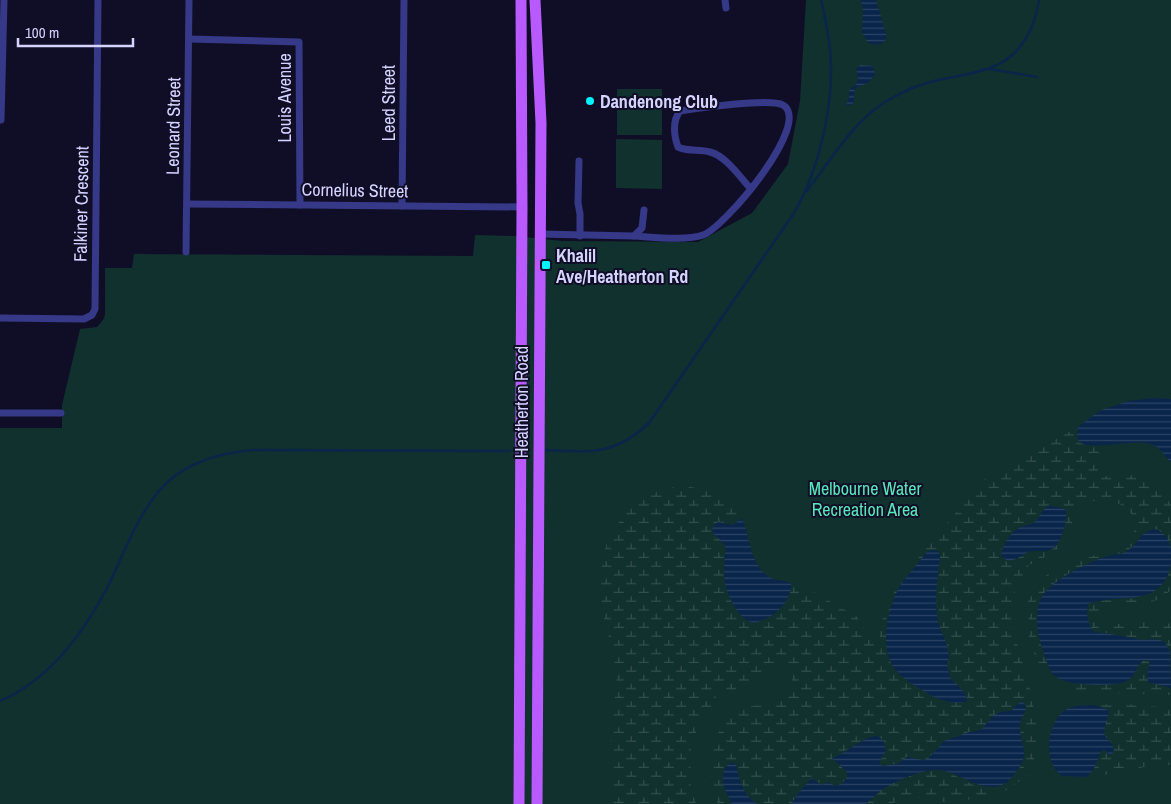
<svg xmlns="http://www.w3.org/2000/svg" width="1171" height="804" font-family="'Archivo Narrow',sans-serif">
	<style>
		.green { fill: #10312e }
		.wetland { fill: url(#wetland-marsh); fill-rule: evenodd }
		.water { fill: url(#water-rules) }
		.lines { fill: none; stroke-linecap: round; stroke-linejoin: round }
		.stream { stroke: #09254a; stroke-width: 2.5 }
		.street { stroke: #363888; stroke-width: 7 }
		.primary { stroke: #b85aff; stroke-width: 11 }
		.poi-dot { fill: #00f3fe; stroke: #100e26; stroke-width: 2 }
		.labels { text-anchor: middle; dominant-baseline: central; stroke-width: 4; stroke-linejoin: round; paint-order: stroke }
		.street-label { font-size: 18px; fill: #d5d3ff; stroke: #100e26 }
		.poi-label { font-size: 18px; font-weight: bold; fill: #d5d3ff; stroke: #100e26; text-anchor: start }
		.park-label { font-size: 18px; fill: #58e6ba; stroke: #100e26 }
	</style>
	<defs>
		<pattern id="wetland-marsh" width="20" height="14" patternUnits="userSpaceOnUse" patternTransform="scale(1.25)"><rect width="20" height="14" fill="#10312e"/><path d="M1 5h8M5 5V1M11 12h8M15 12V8" fill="none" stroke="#324e4d"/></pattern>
		<pattern id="water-rules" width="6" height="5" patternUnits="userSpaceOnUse" patternTransform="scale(1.25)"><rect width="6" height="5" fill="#09254a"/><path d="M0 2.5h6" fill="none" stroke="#2c4465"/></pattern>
	</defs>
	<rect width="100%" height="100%" fill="#100e26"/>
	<g class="green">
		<path d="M806,0H1171V804H0V428H62V405L80,329L97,327L103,320L105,315V268H132L134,254L473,256L475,235L515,236L562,241L698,242L752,213L788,164L800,101Z"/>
		<rect x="617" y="89" width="45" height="46"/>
		<path d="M616,139L662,140V189L616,188Z"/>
	</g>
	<g class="wetland">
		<path d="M1078,427L1077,434L1085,446L1101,444C1099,454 1094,469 1101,477L1123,474L1148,478L1160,489L1171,505V549C1167,536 1154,520 1141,535C1135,542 1132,550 1123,553C1118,555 1113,554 1108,556C1090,562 1062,576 1048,589C1030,606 1038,637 1045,657C1048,663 1049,670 1053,674C1060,683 1072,681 1081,683C1094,686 1123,686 1132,677C1137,673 1138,666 1142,661H1148L1150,665L1148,671L1154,684L1162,685L1171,688V695L1109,693L1066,689L1043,673L1029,643L1028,601L1039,580L1056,569L1115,548L1134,532V519L1130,512L1124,507L1112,500L1101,499L1088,503L1077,512L1067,534L1056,551L1028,566L1015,588L1012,616L1017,643L1032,695L1037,730L1034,761L1028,775L1007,790L984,798L943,802L915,797L888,804H866C872,799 877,793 883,789C895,781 919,771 933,770C951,769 964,783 980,787C1001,792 1025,773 1024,750C1024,743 1020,735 1020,728C1020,716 1026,716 1023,702H1020L1011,711L1001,712L993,716L981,730L969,732L944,741L928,759L923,760L907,757L897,764L882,766L879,762L886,751L883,740L877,736C863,737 847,752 833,757L847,772V777L842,784L835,786L829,782L821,785L814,778H811L801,790L791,804H757C742,794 741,781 736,765L734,762L730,763C717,775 725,792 732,804H718C710,791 710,774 712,759C713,753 713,746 715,741C719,726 737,709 752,706C769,704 772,710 787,695C796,687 794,666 779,666C766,667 759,682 748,687C739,691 728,689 718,692L708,714L697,730L691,746L690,782L696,804H610L613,775L610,733L617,683L614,657L604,619L599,579L608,537L623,517L634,505L649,495L662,490L675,487H690L707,490L719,494L732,505L742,518L733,525L718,522L714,525L712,529C715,536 721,538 724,544C729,553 724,566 724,575C726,591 736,619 754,623C772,619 792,603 791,583L812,591L857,617L875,643H878L880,640V630L885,607L905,574L983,480ZM1049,506L1063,508L1066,511C1067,522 1062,546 1050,550C1043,552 1037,550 1030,552C1021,554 1014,562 1004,559L1002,548L1014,530L1033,523L1046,507ZM935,549L938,551L940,556L936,603L937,620L948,648V669L949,675L954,683L963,690L967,698L940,699L929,694L895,669L893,606L897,593Z"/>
		<path d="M1171,569V590C1148,612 1128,600 1101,606C1096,614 1099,619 1105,625L1159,621L1171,624V660L1169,648L1165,643L1156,639L1143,640L1110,633L1094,632L1092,630L1087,608L1088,604C1109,596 1145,604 1161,587C1165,582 1168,575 1171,569Z"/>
		<path d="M1125,704L1158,707L1171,710V765L1158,764L1111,774L1084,777C1096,773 1095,760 1101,751L1104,750L1111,755L1114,750L1111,742L1105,736L1107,709L1093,705Z"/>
	</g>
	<g class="water">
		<path d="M860,0H876L886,34C886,48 876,45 868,43L862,32L863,9Z"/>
		<path d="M860,65L873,66L875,74L868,83L857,87L854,91V102L851,106L849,105L846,106L849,97V91L852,87L856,85L858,79L856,69Z"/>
		<path d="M1155,398L1171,399V462C1164,457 1160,446 1151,444C1133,439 1092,451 1079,442L1077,434L1078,427L1099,411L1128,401Z"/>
		<path d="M1049,506L1063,508L1066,511C1067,521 1062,540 1055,547C1047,554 1037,549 1028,552C1022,555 1015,562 1007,560C1004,559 1003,558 1001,555C1003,544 1011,531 1021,527C1024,525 1030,525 1033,523C1040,519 1041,509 1049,506Z"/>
		<path d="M742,518C750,537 750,567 771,578C777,581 785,580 791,583C792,603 772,619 754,623C736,619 724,590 724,573C724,563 726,554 725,545L714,534L712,529L714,525L718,522L733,525Z"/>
		<path d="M1155,529C1164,532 1170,540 1171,549C1171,560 1171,570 1166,579C1149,607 1114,593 1088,604C1086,613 1088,626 1094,632L1110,634L1143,640L1158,639L1164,642L1170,651L1171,688L1148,682L1147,675L1150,662L1146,660C1134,662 1139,682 1116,684C1101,685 1068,686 1056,677C1050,673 1048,664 1045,657C1038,637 1030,606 1048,589C1063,575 1088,562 1108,556C1113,554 1118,555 1123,553C1139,547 1137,532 1155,529Z"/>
		<path d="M932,550L938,551L940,556C938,577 933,601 938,621C940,631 946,640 948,650C950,658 946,665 949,673C952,686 966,687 967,701C957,706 940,700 930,695C919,688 904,680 896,670C878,650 888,606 900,586C908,574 918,563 927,552Z"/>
		<path d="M1020,702H1023L1026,708C1024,714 1020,720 1020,726C1019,738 1027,748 1023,760C1021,766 1017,770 1013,776C991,804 961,770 937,770C922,769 896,781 883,789C877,793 872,799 866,804H791L801,790L812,778L821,785L829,782L835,786L842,784L847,777V772L832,758C847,753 864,736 877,736L883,740L886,751L879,762L882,766L897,764L907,757L923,760L928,759L944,741L969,732L981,730L993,716L1001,712L1011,711Z"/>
		<path d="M1093,705L1104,708L1109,711C1109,719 1102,728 1105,736C1107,740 1111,742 1113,746V753L1110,755L1104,750L1101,751L1094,769L1087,777L1062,776C1042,763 1046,718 1069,708C1076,705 1085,706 1093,705Z"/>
		<path d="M731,762L736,765C740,781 742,794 757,804H732C725,791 716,773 731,762Z"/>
	</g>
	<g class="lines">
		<g class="stream">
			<path d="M989,69L1037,77"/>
			<path d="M807,191C831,160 851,124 885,102C900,93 917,85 934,81C955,76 978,74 997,65C1023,53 1035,26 1039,0"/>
			<path d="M546,450C590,452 614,456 649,423L794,213C820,168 835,101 830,49C828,33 825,16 821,0"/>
			<path d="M0,701C52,679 89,625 113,576C126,547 138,517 158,492C181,464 218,453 253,450L510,451"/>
		</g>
		<g class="street">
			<path d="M725,0L726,8"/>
			<path d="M189,39L299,42L300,205"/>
			<path d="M1,120L4,0"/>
			<path d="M579,161L578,203L580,214V236"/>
			<path d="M187,204L522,207"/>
			<path d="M402,206L404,0"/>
			<path d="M540,234L634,236L642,228L644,210"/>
			<path d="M634,236C652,237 687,241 703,235C725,227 813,123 783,105C770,98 698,108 680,111C672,121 674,136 678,147C688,152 699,149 710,152C726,156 740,177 751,189"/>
			<path d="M186,252L189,0"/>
			<path d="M0,318L84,319L92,315L95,309L98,0"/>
			<path d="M0,413H61"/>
		</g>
		<g class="primary">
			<path d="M535,0L541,123L537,804"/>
			<path d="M519,804L522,207L521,0"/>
		</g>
	</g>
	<g class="poi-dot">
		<circle cx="590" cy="101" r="5"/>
		<rect x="541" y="260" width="10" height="10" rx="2.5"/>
	</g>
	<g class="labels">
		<g class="street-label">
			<text transform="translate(284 98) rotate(-90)">Louis Avenue</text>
			<text transform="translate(388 103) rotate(-90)">Leed Street</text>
			<text transform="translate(173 126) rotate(-89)">Leonard Street</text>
			<text transform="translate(355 190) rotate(1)">Cornelius Street</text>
			<text transform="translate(81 204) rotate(-89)">Falkiner Crescent</text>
			<text transform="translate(521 402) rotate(-90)">Heatherton Road</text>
		</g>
		<g class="poi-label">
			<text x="600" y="101">Dandenong Club</text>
			<text x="556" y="255">Khalil<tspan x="556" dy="21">Ave/Heatherton Rd</tspan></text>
		</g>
		<g class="park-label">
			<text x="865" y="488">Melbourne Water<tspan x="865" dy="21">Recreation Area</tspan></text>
		</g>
	</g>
	<path d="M18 38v8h115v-8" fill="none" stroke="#d5d3ff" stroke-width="2.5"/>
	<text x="25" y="38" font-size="15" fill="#d5d3ff" stroke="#100e26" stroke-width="4" paint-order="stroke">100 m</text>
</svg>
